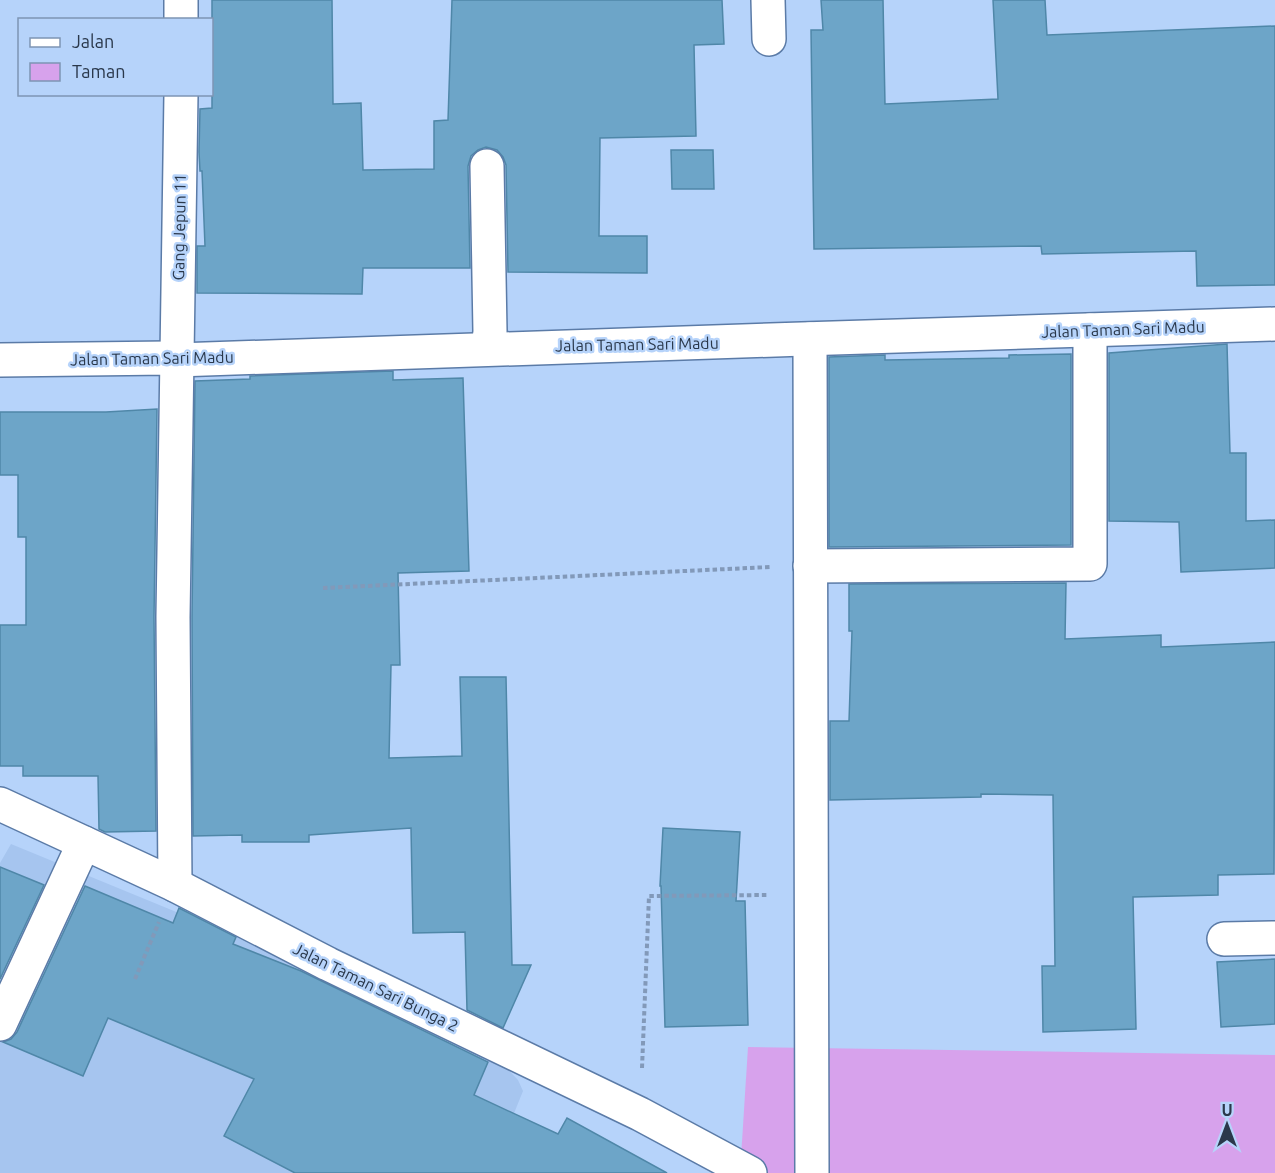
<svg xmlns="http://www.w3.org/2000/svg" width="1275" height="1173" font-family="Ubuntu,sans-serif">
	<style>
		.built { fill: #a6c5ef }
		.green { fill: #d7a2ec }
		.building { fill: #6da5c8; stroke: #4f87a8; stroke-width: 1.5 }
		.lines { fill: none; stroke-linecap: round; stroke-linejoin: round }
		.minor-casing { stroke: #5b7ba7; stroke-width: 36 }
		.path { stroke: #8299b9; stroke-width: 4; stroke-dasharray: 4.5 3; stroke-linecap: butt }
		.minor { stroke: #fff; stroke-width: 33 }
		.labels { text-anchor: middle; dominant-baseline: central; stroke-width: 5; stroke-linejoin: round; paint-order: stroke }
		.street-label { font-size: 16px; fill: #2a384b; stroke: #b6d3fa }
	</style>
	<rect width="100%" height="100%" fill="#b6d3fa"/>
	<path class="built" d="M11,844L403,1005L469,1028L518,1080L523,1091L490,1173H0V863Z"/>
	<path class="green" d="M748,1047L1275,1055V1173H740Z"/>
	<g class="building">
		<path d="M212,0H332L333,104L361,103L363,170L434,169V121L448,120L452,0H722L724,44L694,45L696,136L600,138L599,236H647V273L508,272L506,165L503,157L497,150L486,147L478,150L471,156L468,166L470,268H363L362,294L197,293V246H205L202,171H200L199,152L200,109L212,108Z"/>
		<path d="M821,0H883L885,104L998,99L993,0H1045L1047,35L1275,26V285L1197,286L1196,251L1042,254L1041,246L814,249L811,30H823Z"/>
		<path d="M671,150H713L714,189H672Z"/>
		<path d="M1227,344L1230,453H1246V521L1275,520V568L1181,572L1179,522L1109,521V353Z"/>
		<path d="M1071,354V545L829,547V357L885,355V360L1009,358V355Z"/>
		<path d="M393,371V380L463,378L469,571L398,573L400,665H391L389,758L462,756L460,677H506L512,965H531L503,1028L467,1010L465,932L413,933L411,828L309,835V842H242V835L193,836L192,617L195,381L250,379V376Z"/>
		<path d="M157,409L154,617L156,831L105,832L99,829L98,776H23V766H0V625H26V537H18V475H0V412H106Z"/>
		<path d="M1066,583L1065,639L1161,635V647L1275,642L1274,874L1218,875V895L1133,897L1136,1029L1043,1032L1042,966H1055L1053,795L981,794V797L830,800V721H849L852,631H849V584Z"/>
		<path d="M663,828L740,832L736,901H745L748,1025L665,1027L661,886H660Z"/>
		<path d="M0,867L44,885L0,979Z"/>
		<path d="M85,886L173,923L179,908L236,937L233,944L301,971L488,1062L474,1095L558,1134L567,1118L667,1173H295L224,1136L254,1079L108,1018L83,1076L3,1042L11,1039L17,1032Z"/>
		<path d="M1275,959V1024L1221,1027L1217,962Z"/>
	</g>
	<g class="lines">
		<g class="minor-casing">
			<g id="minor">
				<path d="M181,0V20"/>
				<path d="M768,0L769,39"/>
				<path d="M487,166L490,332L488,347"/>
				<path d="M810,339L812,1173"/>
				<path d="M0,360L169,358L177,360C543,345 909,337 1275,324"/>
				<path d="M810,566L1090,564V330"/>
				<path d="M0,804L175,885L328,964L640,1114L750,1173"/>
				<path d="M175,885L173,617L181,94"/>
				<path d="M1224,939L1275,938"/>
				<path d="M0,1024L84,843"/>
			</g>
		</g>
		<g class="path">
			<path d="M323,588L770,567"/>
			<path d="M135,979L159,922"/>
			<path d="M642,1068L649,896L769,895"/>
		</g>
		<use href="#minor" class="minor"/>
	</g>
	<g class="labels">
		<g class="street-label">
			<text transform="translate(179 227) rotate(-89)">Gang Jepun 11</text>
			<text transform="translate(1123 329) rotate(-2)">Jalan Taman Sari Madu</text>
			<text transform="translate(637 344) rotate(-1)">Jalan Taman Sari Madu</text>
			<text transform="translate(152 358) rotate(-1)">Jalan Taman Sari Madu</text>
			<text transform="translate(376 987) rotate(26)">Jalan Taman Sari Bunga 2</text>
		</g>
	</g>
	<rect x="18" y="18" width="195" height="78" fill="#b6d3fa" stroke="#7e95b4" stroke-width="1.5"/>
	<rect x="30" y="38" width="30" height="9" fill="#ffffff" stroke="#7e95b4" stroke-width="1.5"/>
	<text x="72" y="48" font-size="18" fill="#2a384b">Jalan</text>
	<rect x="30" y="63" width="30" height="18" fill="#d7a2ec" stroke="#7e95b4" stroke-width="1.5"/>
	<text x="72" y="78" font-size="18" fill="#2a384b">Taman</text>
	<g transform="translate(1227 1125)" stroke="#b6d3fa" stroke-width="4.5" paint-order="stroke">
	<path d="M0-4.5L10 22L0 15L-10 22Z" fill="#2a384b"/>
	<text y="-9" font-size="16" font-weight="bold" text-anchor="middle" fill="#2a384b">U</text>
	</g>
</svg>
